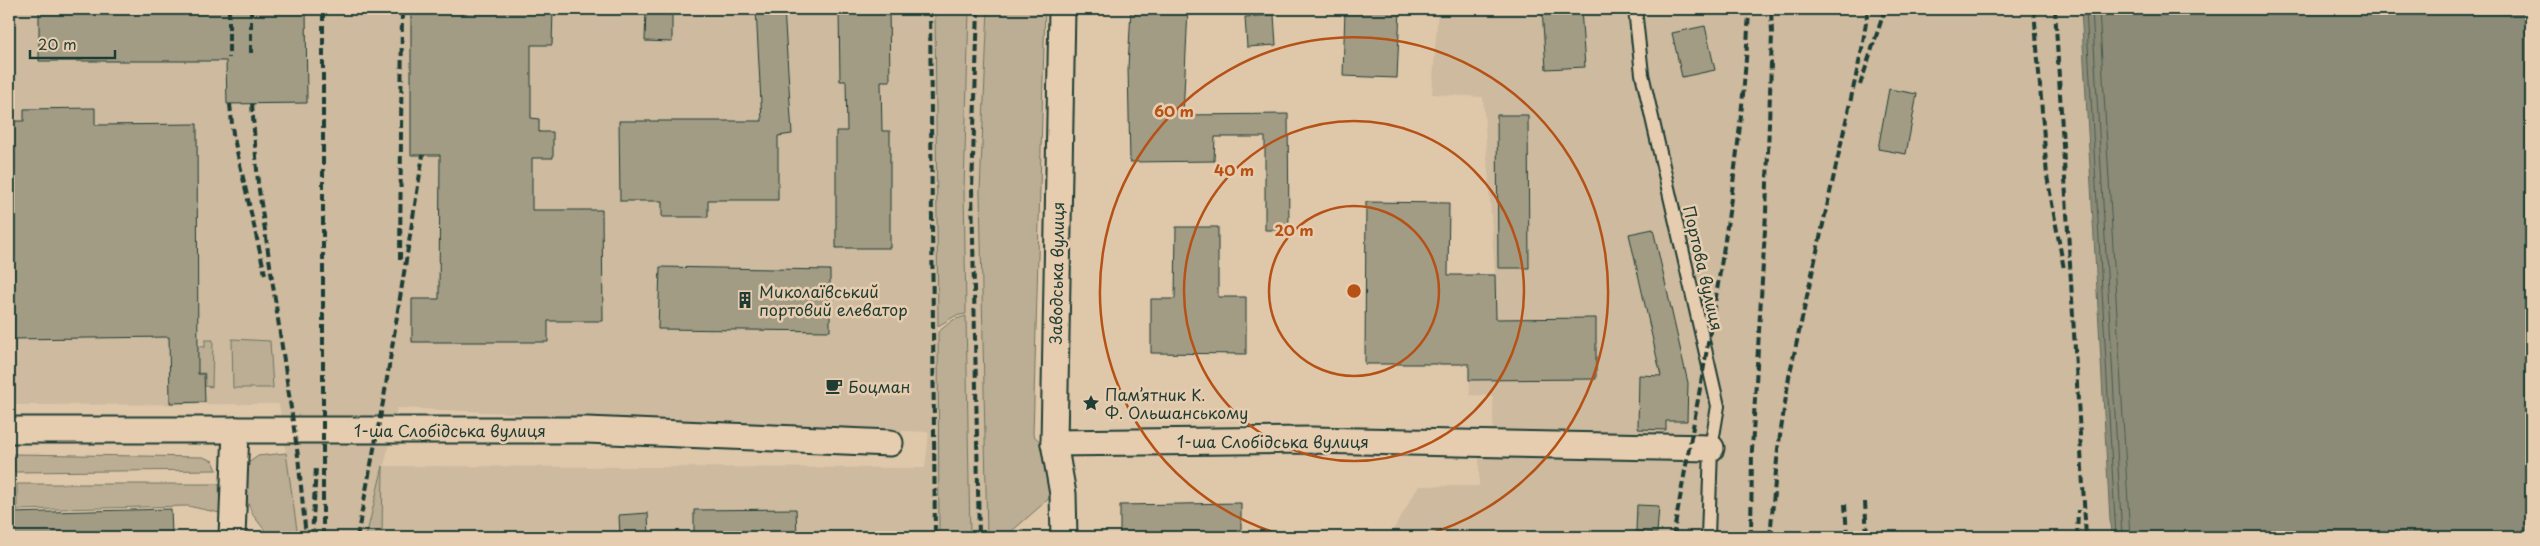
<svg xmlns="http://www.w3.org/2000/svg" width="2540" height="546" font-family="'Playpen Sans',sans-serif">
	<style>
		.built { fill: #cdba9f; fill-rule: evenodd }
		.green { fill: #bcae94; stroke: #6e7664 }
		.water { fill: #8b8b77; stroke: #606c5c }
		.lines { fill: none; stroke-linecap: round; stroke-linejoin: round }
		.shore { stroke: #4a5c4f; stroke-width: 1 }
		.building { fill: #a39c85; stroke: #1f3d34 }
		.service-casing { stroke: #1f3d34; stroke-width: 16 }
		.minor-casing { stroke: #1f3d34; stroke-width: 29 }
		.service { stroke: #e7cdaf; stroke-width: 12 }
		.minor { stroke: #e7cdaf; stroke-width: 25 }
		.rail { stroke: #1f3d34; stroke-width: 4; stroke-dasharray: 8 4; stroke-linecap: butt }
		.ring { fill: none; stroke: #b65216; stroke-width: 2.5 }
		.labels { text-anchor: middle; dominant-baseline: central; stroke-width: 5; stroke-linejoin: round; paint-order: stroke }
		.street-label { font-size: 16px; fill: #1f3d34; stroke: #e7cdaf }
		.poi-label { font-size: 16px; fill: #1f3d34; stroke: #e7cdaf; text-anchor: start }
		.centre { fill: #b65216; stroke: #e7cdaf; stroke-width: 2.5 }
		.ring-label { font-size: 15px; text-anchor: middle; font-weight: bold; fill: #b65216; stroke: #e7cdaf; stroke-width: 5; stroke-linejoin: round; paint-order: stroke }
	</style>
	<rect width="100%" height="100%" fill="#dfc7aa"/>
	<filter id="ink" filterUnits="userSpaceOnUse"><feTurbulence type="fractalNoise" baseFrequency=".02" numOctaves="2"/><feDisplacementMap in="SourceGraphic" scale="10" xChannelSelector="R" yChannelSelector="G"/><feConvolveMatrix kernelMatrix="1 2 1 2 8 2 1 2 1" color-interpolation-filters="sRGB"/></filter>
	<g filter="url(#ink)">
		<g class="built">
			<path d="M9,9H935L939,537H382V469L366,537H298L279,404L9,405ZM397,408L929,432L925,468L384,466Z"/>
			<path d="M969,9H988L980,191L987,537H970L964,189Z"/>
			<path d="M1438,9H2081L2111,537H1389L1419,486H1479V458L1493,457V396L1470,395L1469,316H1475V275L1495,274L1483,97L1432,94Z"/>
		</g>
		<g class="green">
			<path d="M935,9H969L964,189L966,314L955,316L938,326Z"/>
			<path d="M988,9H1045L1033,435L1049,450L1052,496L1012,531V537H987L980,191Z"/>
			<path d="M966,316L970,537H939L938,332L953,320Z"/>
			<path d="M232,339L270,341L273,388H233Z"/>
			<path d="M205,340H213L212,387L205,386V373L172,374L174,345L205,347Z"/>
			<path d="M286,453L298,537H270L253,515L244,494V466L258,456Z"/>
			<path d="M13,454L203,457L213,461L217,470L14,472Z"/>
			<path d="M383,466L382,537H366Z"/>
			<path d="M17,484H219L220,513L188,506L17,510Z"/>
		</g>
		<path class="water" d="M2081,9H2531V537H2111Z"/>
		<g class="lines">
			<g class="shore">
				<path d="M2086,9L2116,537"/>
				<path d="M2092,9L2122,537"/>
				<path d="M2099,9L2130,537"/>
			</g>
		</g>
		<g class="building">
			<path d="M39,9H306L307,103L227,104L226,61H39Z"/>
			<path d="M411,9H553L552,45H531V118L539,119V132H553V158H532V210H602L603,321H548V342H412V299H439L440,155H411Z"/>
			<path d="M646,9H672V42L645,41Z"/>
			<path d="M756,9H784L792,134L778,136V200H708V217H662V201H620L619,121H762Z"/>
			<path d="M839,9H889L890,81H881L882,131H890V248H836V131H847L846,81H840Z"/>
			<path d="M1131,9H1188L1183,115L1288,114L1289,230H1265V137H1215L1214,161L1130,162L1128,67Z"/>
			<path d="M1345,9H1400L1397,78L1343,76Z"/>
			<path d="M1542,9H1581L1585,67L1546,69Z"/>
			<path d="M1274,15L1276,45L1247,47L1245,17Z"/>
			<path d="M1705,26L1715,70L1682,77L1672,33Z"/>
			<path d="M1889,89L1917,94L1906,154L1878,149Z"/>
			<path d="M95,108V125L197,124L198,374H204L205,402L170,403L169,337L9,339V121H24V109Z"/>
			<path d="M1497,115H1528L1529,268H1498Z"/>
			<path d="M1366,202L1449,203L1448,275H1495L1496,319L1596,318V379L1469,380V364H1365Z"/>
			<path d="M1176,227H1218V297H1246V354L1151,353V299H1175Z"/>
			<path d="M1653,229L1688,383L1687,421H1666V430L1638,429L1639,375L1661,376L1629,234Z"/>
			<path d="M660,267L830,270V331L658,329Z"/>
			<path d="M1241,503V537H1120V505Z"/>
			<path d="M1637,505L1659,506L1657,533L1636,531Z"/>
			<path d="M171,509L172,535L157,537H9V513Z"/>
			<path d="M796,509L797,537H694V510Z"/>
			<path d="M648,513L649,537H620L619,515Z"/>
		</g>
		<g class="lines">
			<g class="service-casing">
				<path id="service" d="M1635,9L1642,74L1718,406L1711,448L1708,537"/>
			</g>
			<g class="minor-casing">
				<g id="minor">
					<path d="M1062,9L1054,443L1063,494L1064,537"/>
					<path d="M9,430H587L890,443"/>
					<path d="M1054,443L1310,440L1711,448"/>
					<path d="M232,537L236,430"/>
				</g>
			</g>
			<use href="#service" class="service"/>
			<use href="#minor" class="minor"/>
			<g class="rail">
				<path d="M229,9V58"/>
				<path d="M251,9V57"/>
				<path d="M930,9L935,537"/>
				<path d="M978,9L972,189L979,537"/>
				<path d="M2034,9L2047,176L2064,269"/>
				<path d="M2055,9L2086,537"/>
				<path d="M1860,85L1885,9"/>
				<path d="M230,104L233,134L265,274"/>
				<path d="M252,104L258,183L298,456L306,537"/>
				<path d="M400,260L402,9"/>
				<path d="M1865,502L1867,537"/>
				<path d="M1845,504L1847,537"/>
				<path d="M312,537L316,467"/>
				<path d="M323,537V9"/>
				<path d="M357,537L384,397L423,155"/>
				<path d="M1673,537C1704,363 1741,186 1749,9"/>
				<path d="M1751,537L1752,450L1766,213L1772,33L1771,9"/>
				<path d="M1770,537L1778,449L1789,377L1862,49L1868,9"/>
				<path d="M2077,537L2078,510"/>
			</g>
		</g>
	</g>
	<g class="ring">
		<circle cx="1354" cy="291" r="85"/>
		<circle cx="1354" cy="291" r="170"/>
		<path d="M1290 537A254 254 0 1 1 1418 537"/>
	</g>
	<defs>
		<g id="building-bare" transform="scale(1.35)"><path d="M-4-6H4V6H1V3H-1V6H-4ZM-2.5-4.3h1.7v1.8h-1.7ZM.8-4.3h1.7v1.8H.8ZM-2.5-1h1.7V.8h-1.7ZM.8-1h1.7V.8H.8Z" fill="#1f3d34" stroke="#e7cdaf" stroke-width="2.5" paint-order="stroke"/></g>
		<g id="cafe-bare" transform="scale(1.35)"><path d="M-5.5-4.5H6V0H3Q3 3.5 0 3.5H-2.5Q-5.5 3.5-5.5 0ZM3-3.2v2h1.7v-2ZM-6 4.5H4V6H-6Z" fill="#1f3d34" stroke="#e7cdaf" stroke-width="2.5" paint-order="stroke"/></g>
		<g id="sight-bare" transform="scale(1.35)"><path d="M0-6L1.8-2.2L6-1.7L2.9 1.2L3.7 5.4L0 3.3L-3.7 5.4L-2.9 1.2L-6-1.7L-1.8-2.2Z" fill="#1f3d34" stroke="#e7cdaf" stroke-width="2.5" paint-order="stroke"/></g>
	</defs>
	<g fill-rule="evenodd">
		<use href="#building-bare" x="745" y="300"/>
		<use href="#cafe-bare" x="834" y="386"/>
		<use href="#sight-bare" x="1091" y="403"/>
	</g>
	<g class="labels">
		<g class="street-label">
			<text transform="translate(1704 268) rotate(77)">Портова вулиця</text>
			<text transform="translate(1056 273) rotate(-89)">Заводська вулиця</text>
			<text x="450" y="430">1-ша Слобідська вулиця</text>
			<text x="1273" y="441">1-ша Слобідська вулиця</text>
		</g>
		<g class="poi-label">
			<text x="759" y="291">Миколаївський<tspan x="759" dy="18">портовий елеватор</tspan></text>
			<text x="848" y="386">Боцман</text>
			<text x="1105" y="394">Пам’ятник К.<tspan x="1105" dy="18">Ф. Ольшанському</tspan></text>
		</g>
	</g>
	<circle cx="1354" cy="291" r="8" class="centre"/>
	<g class="ring-label">
		<text x="1174" y="117">60 m</text>
		<text x="1234" y="176">40 m</text>
		<text x="1294" y="236">20 m</text>
	</g>
	<rect width="2540" height="546" fill="none" stroke="#e7cdaf" stroke-width="30"/>
	<rect x="15" y="15" width="2510" height="516" fill="none" stroke="#1f3d34" stroke-width="2" filter="url(#ink)"/>
	<path d="M30 50v8h85v-8" fill="none" stroke="#1f3d34" stroke-width="2.5"/>
	<text x="38" y="50" font-size="15" fill="#1f3d34" stroke="#e7cdaf" stroke-width="4" paint-order="stroke">20 m</text>
</svg>
